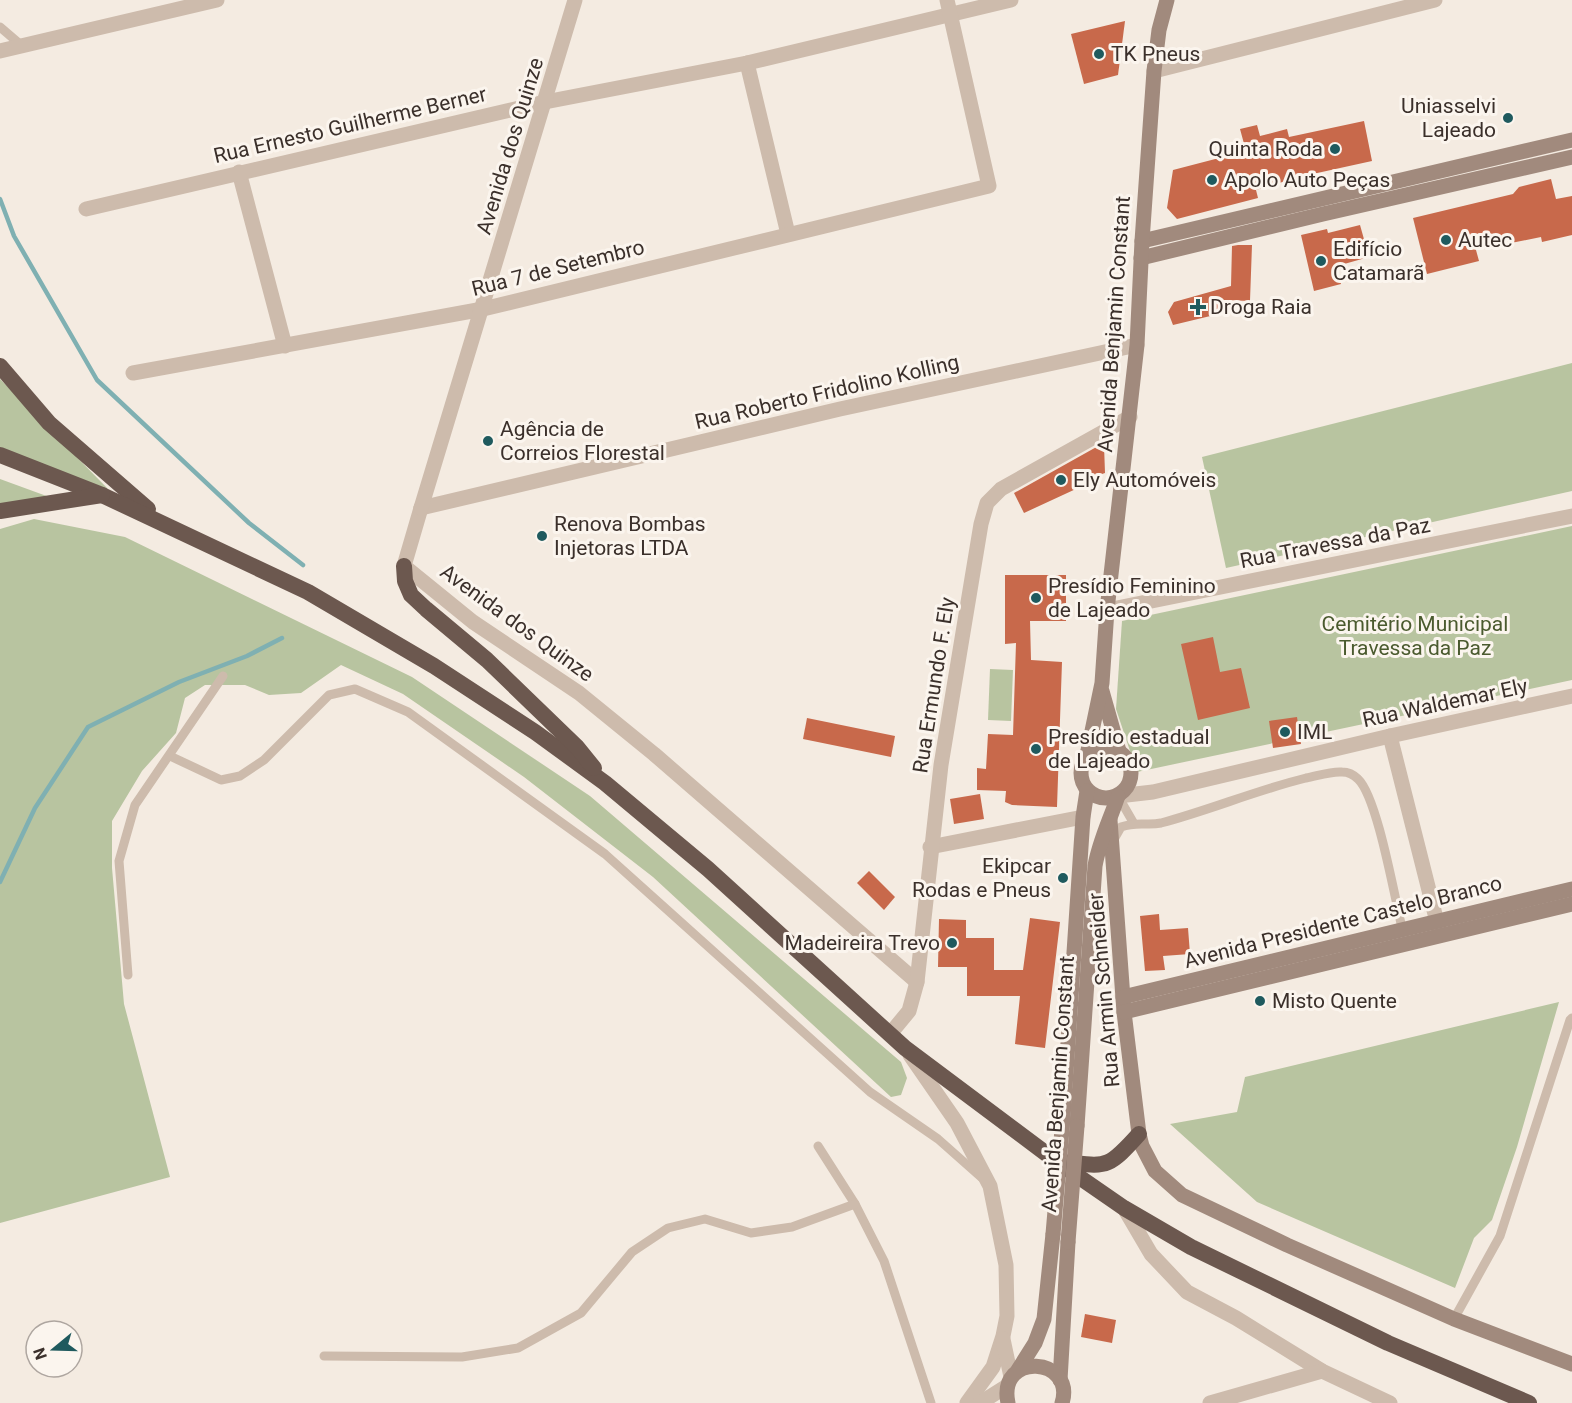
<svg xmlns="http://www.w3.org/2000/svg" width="1572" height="1403" font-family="Roboto,sans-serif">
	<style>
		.green { fill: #b8c4a0 }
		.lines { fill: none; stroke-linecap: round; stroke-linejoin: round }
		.stream { stroke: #7fb0b2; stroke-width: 4.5 }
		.building { fill: #c8694b }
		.service { stroke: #cdbbac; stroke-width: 9 }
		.minor { stroke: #cdbbac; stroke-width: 15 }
		.tertiary { stroke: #cdbbac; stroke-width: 15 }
		.secondary { stroke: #a18a7d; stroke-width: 15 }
		.trunk { stroke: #6c584f; stroke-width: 16 }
		.secondary-bridge { stroke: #a18a7d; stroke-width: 15 }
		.poi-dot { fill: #1f5a5e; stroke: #fbf5ee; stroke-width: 2 }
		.labels { text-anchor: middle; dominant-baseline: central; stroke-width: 6; stroke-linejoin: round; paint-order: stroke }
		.poi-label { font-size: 21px; fill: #3b302b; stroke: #fbf5ee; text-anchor: start }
		.street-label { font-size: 21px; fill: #3b302b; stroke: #fbf5ee }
		.park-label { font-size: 21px; fill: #4a5a2e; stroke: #fbf5ee }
	</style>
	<rect width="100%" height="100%" fill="#f4ebe1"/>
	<g class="green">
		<path d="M1572,363V491L1226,568L1202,457Z"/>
		<path d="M0,379L108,489L0,450Z"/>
		<path d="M0,479L52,498L0,506Z"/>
		<path d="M34,519L125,537L412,677L590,796L901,1062L907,1078L901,1095L891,1097L653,877L524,777L403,694L341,665L301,693L269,695L245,685H205L185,698L176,733L142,771L112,821V868L124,1004L170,1177L0,1223V529Z"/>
		<path d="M1572,526V680L1137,772L1116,709L1122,621Z"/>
		<path d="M990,669L1013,670L1011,721L988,720Z"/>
		<path d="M1559,1002L1517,1147L1492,1220L1474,1238L1455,1288L1257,1202L1170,1124L1237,1112L1245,1077Z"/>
	</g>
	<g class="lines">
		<g class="stream">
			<path d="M0,199L14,236L97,380L249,523L303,565"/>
			<path d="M0,882L35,808L88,727L179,682L247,656L282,638"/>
		</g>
	</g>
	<g class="building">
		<path d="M1125,21L1118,75L1084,84L1071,34Z"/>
		<path d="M1364,121L1372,161L1299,177L1256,190L1258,198L1177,219L1167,208L1173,170L1246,151L1240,129L1257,125L1260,136L1287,129L1289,137Z"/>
		<path d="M1551,179L1556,199L1572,196V235L1542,242L1541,237L1476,250L1479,261L1427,274L1413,218L1513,194L1519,187Z"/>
		<path d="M1360,225L1369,257L1337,266L1341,284L1314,291L1301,235L1327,229L1328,233Z"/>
		<path d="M1238,245H1252L1250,301L1224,300L1227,312L1173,325L1168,312L1174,302L1231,286L1232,246Z"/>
		<path d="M1100,445H1104L1105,473L1096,476L1097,479L1091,482L1024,513L1014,493Z"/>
		<path d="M1005,575H1066V621H1030L1031,660L1062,662L1057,807L1012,805L1005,802L1006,791L977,790V768L986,769L988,734L1013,735L1016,643L1005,644Z"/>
		<path d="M1213,637L1220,672L1241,668L1250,708L1198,720L1181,644Z"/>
		<path d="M1297,717L1301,744L1273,748L1269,721Z"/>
		<path d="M807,718L895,736L891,757L803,739Z"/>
		<path d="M980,794L984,819L954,824L950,799Z"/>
		<path d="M869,871L895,897L884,910L857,883Z"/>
		<path d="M1159,914L1160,930L1188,928L1190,954L1163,956L1165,970L1145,971L1140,916Z"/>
		<path d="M1030,918L1060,922L1045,1048L1015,1044L1020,996H967V967H938L939,919L966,920V938H994V970H1023Z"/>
		<path d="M1085,1314L1116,1320L1112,1343L1081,1337Z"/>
	</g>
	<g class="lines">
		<g class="service">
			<path d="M0,27L21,45"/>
			<path d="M170,756L221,780L240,776L264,760L329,695L355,689L408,712L605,854L870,1092L938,1139L982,1178"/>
			<path d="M1118,796L1133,822"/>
			<path d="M1113,841L1121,827C1137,821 1147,826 1161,823C1210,810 1257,790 1306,778C1317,776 1331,771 1342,772C1348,772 1354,775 1358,779C1378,798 1395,901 1403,932"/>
			<path d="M128,975L119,861L135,805L223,676"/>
			<path d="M818,1146L855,1204L884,1261L931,1403"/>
			<path d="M1454,1319L1500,1236L1570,1020L1572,1018"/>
			<path d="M324,1356L462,1357L518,1348L581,1313L632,1252L668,1228L705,1219L751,1233L792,1227L855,1204"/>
		</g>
		<g class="minor">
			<path d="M0,51L217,0"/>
			<path d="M747,63L788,234"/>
			<path d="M1154,71L1435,0"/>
			<path d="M239,172L285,346"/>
			<path d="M86,209L545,102L747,63L1011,0"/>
			<path d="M133,373L483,309L989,186L947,0"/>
			<path d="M421,508L404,566L473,622L579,693L654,754L917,982"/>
			<path d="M1107,610L1572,516"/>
			<path d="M1390,736L1440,934"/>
			<path d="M1118,796L1153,792L1390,736L1572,696"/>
			<path d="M930,847L1083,817"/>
			<path d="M890,1034L909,1011L917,982L941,765L981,524L987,503L1001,489L1130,417"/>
			<path d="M1124,1208L1151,1254L1187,1292L1236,1318L1322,1371L1390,1403"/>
			<path d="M1210,1403L1322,1371"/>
		</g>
		<g class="tertiary">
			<path d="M421,508L840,409L1137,345"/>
			<path d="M421,508L575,0"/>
			<path d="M910,1055L957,1123L990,1186L1006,1265L1007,1316L1003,1336L993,1367L967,1403"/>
			<path d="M1003,1339L1011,1377"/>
			<path d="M980,1403L1007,1386"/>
		</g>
		<g class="secondary">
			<path d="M1142,241L1572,140"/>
			<path d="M1141,258L1323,214L1572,157"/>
			<path d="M1102,691L1119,751"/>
			<circle cx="1106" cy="773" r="25"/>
			<path d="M1087,755L1102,683L1107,610L1137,345L1142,241L1154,71L1159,30L1167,0"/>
			<path d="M1110,820L1124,1012L1139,1134L1142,1146L1155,1171L1182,1195L1287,1245L1454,1319L1572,1364"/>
			<path d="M1123,997L1572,889"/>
			<path d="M1124,1012L1572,904"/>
			<path d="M1063,1118L1083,817L1087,791"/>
			<path d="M1077,1126L1095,866C1099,842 1110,820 1118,796"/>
			<path d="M1018,1370L1035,1343L1044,1319L1053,1234"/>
			<path d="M1060,1380L1068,1242"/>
			<path d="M1008,1403C997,1351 1076,1357 1062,1403"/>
		</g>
		<g class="trunk">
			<path d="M0,366L49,423L148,509"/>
			<path d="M0,455L102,495L308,592L434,666L535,732L605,783L708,869L905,1048L1056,1161L1124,1208L1191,1247L1388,1343L1529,1403"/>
			<path d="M0,511L102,495"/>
			<path d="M404,566L405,581L411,595L426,609L487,660L577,747L594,768"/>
			<path d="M1060,1162C1107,1166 1106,1171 1139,1134"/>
		</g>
		<g class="secondary-bridge">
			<path d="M1053,1234L1063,1118"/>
			<path d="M1068,1242L1077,1126"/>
		</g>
	</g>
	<g class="poi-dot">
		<circle cx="1099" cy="54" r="6"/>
		<circle cx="1508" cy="118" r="6"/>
		<circle cx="1335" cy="149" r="6"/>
		<circle cx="1212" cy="180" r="6"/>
		<circle cx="1446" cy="240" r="6"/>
		<circle cx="1321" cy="261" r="6"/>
		<path d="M1195 298h6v6h6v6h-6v6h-6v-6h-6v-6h6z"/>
		<circle cx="488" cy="441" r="6"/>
		<circle cx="1061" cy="480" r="6"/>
		<circle cx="542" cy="536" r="6"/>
		<circle cx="1036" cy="598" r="6"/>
		<circle cx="1285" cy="732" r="6"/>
		<circle cx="1036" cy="749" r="6"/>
		<circle cx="1063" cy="878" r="6"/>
		<circle cx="952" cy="943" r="6"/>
		<circle cx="1260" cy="1001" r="6"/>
	</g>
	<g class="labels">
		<g class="poi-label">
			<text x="1111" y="54">TK Pneus</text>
			<text x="1496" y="106" text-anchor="end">Uniasselvi<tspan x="1496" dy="24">Lajeado</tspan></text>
			<text x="1323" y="149" text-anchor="end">Quinta Roda</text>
			<text x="1224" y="180">Apolo Auto Peças</text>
			<text x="1458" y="240">Autec</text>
			<text x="1333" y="249">Edifício<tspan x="1333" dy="24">Catamarã</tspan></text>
			<text x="1210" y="307">Droga Raia</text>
			<text x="500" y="429">Agência de<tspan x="500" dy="24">Correios Florestal</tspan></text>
			<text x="1073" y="480">Ely Automóveis</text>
			<text x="554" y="524">Renova Bombas<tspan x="554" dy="24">Injetoras LTDA</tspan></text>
			<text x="1048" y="586">Presídio Feminino<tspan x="1048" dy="24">de Lajeado</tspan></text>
			<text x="1297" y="732">IML</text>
			<text x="1048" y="737">Presídio estadual<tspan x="1048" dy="24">de Lajeado</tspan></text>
			<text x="1051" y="866" text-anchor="end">Ekipcar<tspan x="1051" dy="24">Rodas e Pneus</tspan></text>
			<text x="940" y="943" text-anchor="end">Madeireira Trevo</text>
			<text x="1272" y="1001">Misto Quente</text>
		</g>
		<g class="street-label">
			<text transform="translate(350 125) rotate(-13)">Rua Ernesto Guilherme Berner</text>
			<text transform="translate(510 146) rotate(-73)">Avenida dos Quinze</text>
			<text transform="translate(558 268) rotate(-14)">Rua 7 de Setembro</text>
			<text transform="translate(1114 324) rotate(-86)">Avenida Benjamin Constant</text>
			<text transform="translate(827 392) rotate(-13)">Rua Roberto Fridolino Kolling</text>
			<text transform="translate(1335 543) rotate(-11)">Rua Travessa da Paz</text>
			<text transform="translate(517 623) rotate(36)">Avenida dos Quinze</text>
			<text transform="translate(934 685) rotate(-81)">Rua Ermundo F. Ely</text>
			<text transform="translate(1445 703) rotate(-12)">Rua Waldemar Ely</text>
			<text transform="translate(1343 922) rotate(-14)">Avenida Presidente Castelo Branco</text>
			<text transform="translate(1104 990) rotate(-95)">Rua Armin Schneider</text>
			<text transform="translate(1058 1084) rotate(-86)">Avenida Benjamin Constant</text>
		</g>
		<g class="park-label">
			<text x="1415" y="624">Cemitério Municipal<tspan x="1415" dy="24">Travessa da Paz</tspan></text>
		</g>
	</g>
	<g transform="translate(54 1349) rotate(251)"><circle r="28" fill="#fbf5ee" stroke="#aea6a0" stroke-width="1.5"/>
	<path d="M0-4.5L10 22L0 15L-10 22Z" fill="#1f5a5e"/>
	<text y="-9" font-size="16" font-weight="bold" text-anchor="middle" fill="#3b302b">N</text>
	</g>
</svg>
